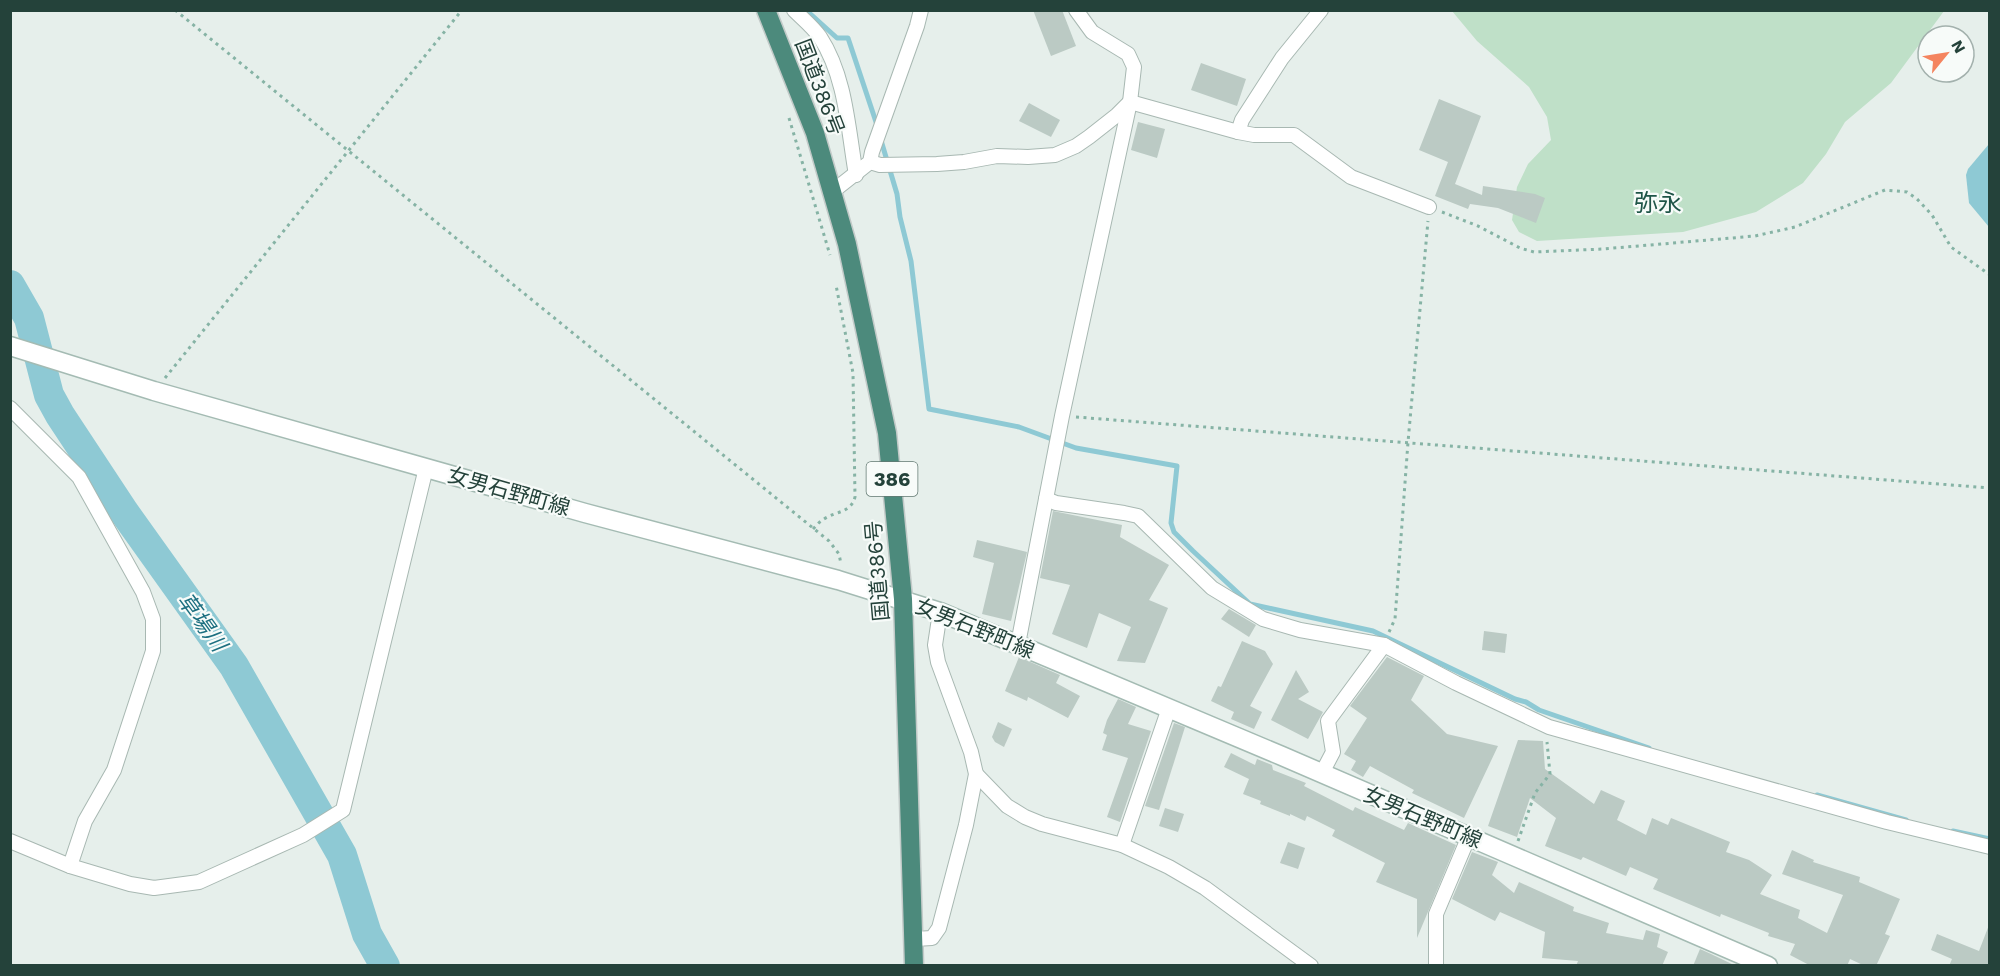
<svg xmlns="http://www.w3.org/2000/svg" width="2000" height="976" font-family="'Work Sans','Noto Sans JP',sans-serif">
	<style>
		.green { fill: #bfe0c8 }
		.water { fill: #8ec9d4 }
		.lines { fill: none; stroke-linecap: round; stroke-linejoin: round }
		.stream { stroke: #8ec9d4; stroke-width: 5 }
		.river { stroke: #8ec9d4; stroke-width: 30 }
		.building { fill: #bbcac4 }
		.minor-casing { stroke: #a8b8b2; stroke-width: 16 }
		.secondary-casing { stroke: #a4bbb3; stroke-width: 21 }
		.trunk-casing { stroke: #c2cac8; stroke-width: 21 }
		.path { stroke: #86b3a5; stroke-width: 3; stroke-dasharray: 3 4.5; stroke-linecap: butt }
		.minor { stroke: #fff; stroke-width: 14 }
		.secondary { stroke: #fff; stroke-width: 18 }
		.trunk { stroke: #4c8a7c; stroke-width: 18 }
		.labels { text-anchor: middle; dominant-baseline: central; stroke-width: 4.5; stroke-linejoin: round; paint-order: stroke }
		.shield { fill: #f7fbf9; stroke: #637a73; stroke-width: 1.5 }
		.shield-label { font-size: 20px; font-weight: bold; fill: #24423a }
		.street-label { font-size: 21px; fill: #24423a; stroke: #f7fbf9 }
		.water-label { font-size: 22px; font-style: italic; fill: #1c6f80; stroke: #f7fbf9 }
		.quarter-label { font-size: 24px; fill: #1f5548; stroke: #f7fbf9 }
	</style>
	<rect width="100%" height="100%" fill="#e6efeb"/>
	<path class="green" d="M1452,11H1944L1891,83L1845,122L1826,154L1803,183L1756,212L1683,232L1537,241L1519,232L1512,220L1517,187L1528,164L1551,140L1547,117L1529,87L1477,41Z"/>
	<path class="water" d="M1989,144V227L1969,203L1966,175L1968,169Z"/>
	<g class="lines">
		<g class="stream">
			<path d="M806,10L837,38H848L878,128"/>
			<path d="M880,137L897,194L900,217L911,261L929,409L1019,427L1076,448L1177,466L1171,523L1174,532L1193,551L1250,604L1373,631L1515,699L1526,702L1539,710L1649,748"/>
			<path d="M1817,795L1906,820"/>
			<path d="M1953,831L1990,839"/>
		</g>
		<path class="river" d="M10,285L29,318L49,395L60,415L124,512L234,666L342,855L367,934L385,966"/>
	</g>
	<g class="building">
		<path d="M1033,10H1062L1076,46L1051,56Z"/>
		<path d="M1201,63L1246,79L1237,106L1191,90Z"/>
		<path d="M1439,99L1481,116L1455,184L1482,195L1483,186L1535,194L1545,198L1536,223L1498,208L1470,204L1468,209L1435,196L1448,162L1419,150Z"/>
		<path d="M1029,103L1060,120L1051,137L1019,121Z"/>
		<path d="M1138,122L1165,129L1157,158L1131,150Z"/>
		<path d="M1053,511L1122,525L1120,537L1169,565L1149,600L1168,608L1145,663L1117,661L1131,627L1099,613L1087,648L1052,634L1070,585L1040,578Z"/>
		<path d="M977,540L1027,552L1011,621L982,614L994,563L973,557Z"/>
		<path d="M1229,609L1256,625L1249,637L1221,619Z"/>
		<path d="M1484,631L1507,634L1505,653L1482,650Z"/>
		<path d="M1242,641L1265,651L1273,664L1250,706L1262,712L1254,729L1231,719L1234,712L1211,701L1218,686L1221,687Z"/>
		<path d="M1019,657L1060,675L1056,683L1080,696L1068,718L1028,697L1027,701L1005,691Z"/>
		<path d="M1387,657L1424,676L1411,700L1447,734L1498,746L1464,818L1412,793L1414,790L1370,766L1363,777L1351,770L1356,761L1344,754L1367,718L1350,706Z"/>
		<path d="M1296,670L1309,692L1298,699L1323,712L1308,739L1271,720Z"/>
		<path d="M1118,699L1136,707L1128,724L1151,731L1120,822L1107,817L1128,758L1102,750L1107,735L1103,733L1107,720Z"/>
		<path d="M998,722L1012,729L1004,747L995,742L992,737Z"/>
		<path d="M1174,723L1185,727L1159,810L1145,806Z"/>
		<path d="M1518,740L1543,741L1545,769L1594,804L1601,790L1625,801L1617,820L1646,835L1652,818L1668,825L1671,818L1730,842L1726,852L1749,860L1772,875L1760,894L1800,910L1798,918L1827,933L1843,895L1782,874L1792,850L1814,860L1813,862L1860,877L1859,882L1900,899L1885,934L1890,936L1876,966H1865L1850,959L1847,966H1811L1790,955L1795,944L1768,936L1769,933L1721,914L1720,917L1653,889L1658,879L1630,867L1626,876L1583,857L1581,860L1545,846L1556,818L1530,798L1517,837L1488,826Z"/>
		<path d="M1231,753L1255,765L1257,759L1272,765L1273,770L1306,783L1304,786L1353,811L1355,807L1404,830L1408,823L1456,845L1417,938V899L1376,882L1385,863L1332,836L1335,830L1307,816L1305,821L1290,814V816L1260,804L1261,801L1243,794L1249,779L1224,767Z"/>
		<path d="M1165,808L1184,814L1178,832L1159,826Z"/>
		<path d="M1288,842L1305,848L1298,869L1280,863Z"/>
		<path d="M1472,852L1498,862L1492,875L1514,893L1519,882L1574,907L1573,911L1609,923L1606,933L1643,940L1646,930L1660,934L1657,947L1668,952L1662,966H1576L1578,961L1542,958L1545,932L1500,912L1495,921L1452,899Z"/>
		<path d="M1989,925V966H1949L1952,959L1931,950L1937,934L1979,951Z"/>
		<path d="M1700,949L1711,954L1736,966H1693Z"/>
	</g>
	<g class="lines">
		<g class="minor-casing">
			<g id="minor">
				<path d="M794,10C803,19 813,27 820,37C846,77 848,129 856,175"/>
				<path d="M1130,102L1238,132L1254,135H1294L1351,177L1429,207"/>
				<path d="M1238,132L1242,120L1282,58L1321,10"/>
				<path d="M870,162L880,165L937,164L964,162L997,156L1028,157L1055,155L1076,146L1089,137L1117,115L1130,102"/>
				<path d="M832,192L870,162L872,152L917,26L921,10"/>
				<path d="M10,408L79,477L143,592L153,619V651L114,770L85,821L70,866L10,841"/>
				<path d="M1046,499L1056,503L1124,513L1138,516L1212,588L1263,619L1300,630L1384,645L1456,683L1549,727L1887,822L1990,847"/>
				<path d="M1018,644L1062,416L1130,102L1134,67L1128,54L1092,32L1076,10"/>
				<path d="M1322,773L1333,752L1328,721L1384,645"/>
				<path d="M976,774L1007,806L1025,817L1042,824L1122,845L1169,867L1205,888L1311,966"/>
				<path d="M1122,845L1169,708"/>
				<path d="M70,866L130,884L154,888L199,882L303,835L343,810L426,468"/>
				<path d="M915,939L932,938L939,928L966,825L976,774L971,752L938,662L935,645L940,612"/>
				<path d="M1436,966V914L1469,836"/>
			</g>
		</g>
		<g class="secondary-casing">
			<path id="secondary" d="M10,346L154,391L585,513L838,580L940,612L1282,756L1768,966"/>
		</g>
		<g class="trunk-casing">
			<path id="trunk" d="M766,10L815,133L847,244L887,433L903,599L914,966"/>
		</g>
		<g class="path">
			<path d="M175,10L829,541L839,554L841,564"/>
			<path d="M789,118L830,255"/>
			<path d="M1442,212L1478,226L1520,248L1534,252L1603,249L1755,236L1795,227L1885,190L1907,192L1917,199L1932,215L1951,247L1990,275"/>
			<path d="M165,378L462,10"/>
			<path d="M1076,417L1990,488"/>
			<path d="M813,529C817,525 820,521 824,519C836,511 851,513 855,497L853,373L836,285"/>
			<path d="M1389,632L1395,619L1408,442L1428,221"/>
			<path d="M1518,841L1535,793L1550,774L1547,742"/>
		</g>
		<use href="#minor" class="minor"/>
		<use href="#secondary" class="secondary"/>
		<use href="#trunk" class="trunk"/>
	</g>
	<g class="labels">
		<rect class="shield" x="866.5" y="462" width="51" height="34" rx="4.5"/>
		<g class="shield-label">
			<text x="892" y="479">386</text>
		</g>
		<g class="street-label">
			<text transform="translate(820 87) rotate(69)">国道386号</text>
			<text transform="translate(509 491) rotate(16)">女男石野町線</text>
			<text transform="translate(877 571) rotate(-95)">国道386号</text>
			<text transform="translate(975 628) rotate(22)">女男石野町線</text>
			<text transform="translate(1423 817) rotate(23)">女男石野町線</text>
		</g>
		<g class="water-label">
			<text transform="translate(202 622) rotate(54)">草場川</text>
		</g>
		<g class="quarter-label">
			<text x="1658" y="203">弥永</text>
		</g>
	</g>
	<rect width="2000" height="976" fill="none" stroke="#24423a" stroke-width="24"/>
	<g transform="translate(1946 54) rotate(60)"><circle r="28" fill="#f7fbf9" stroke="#a3b1ad" stroke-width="1.5"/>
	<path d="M0-4.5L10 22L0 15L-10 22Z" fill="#f4845f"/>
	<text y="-9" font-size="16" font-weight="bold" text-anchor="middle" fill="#24423a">N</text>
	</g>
</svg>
